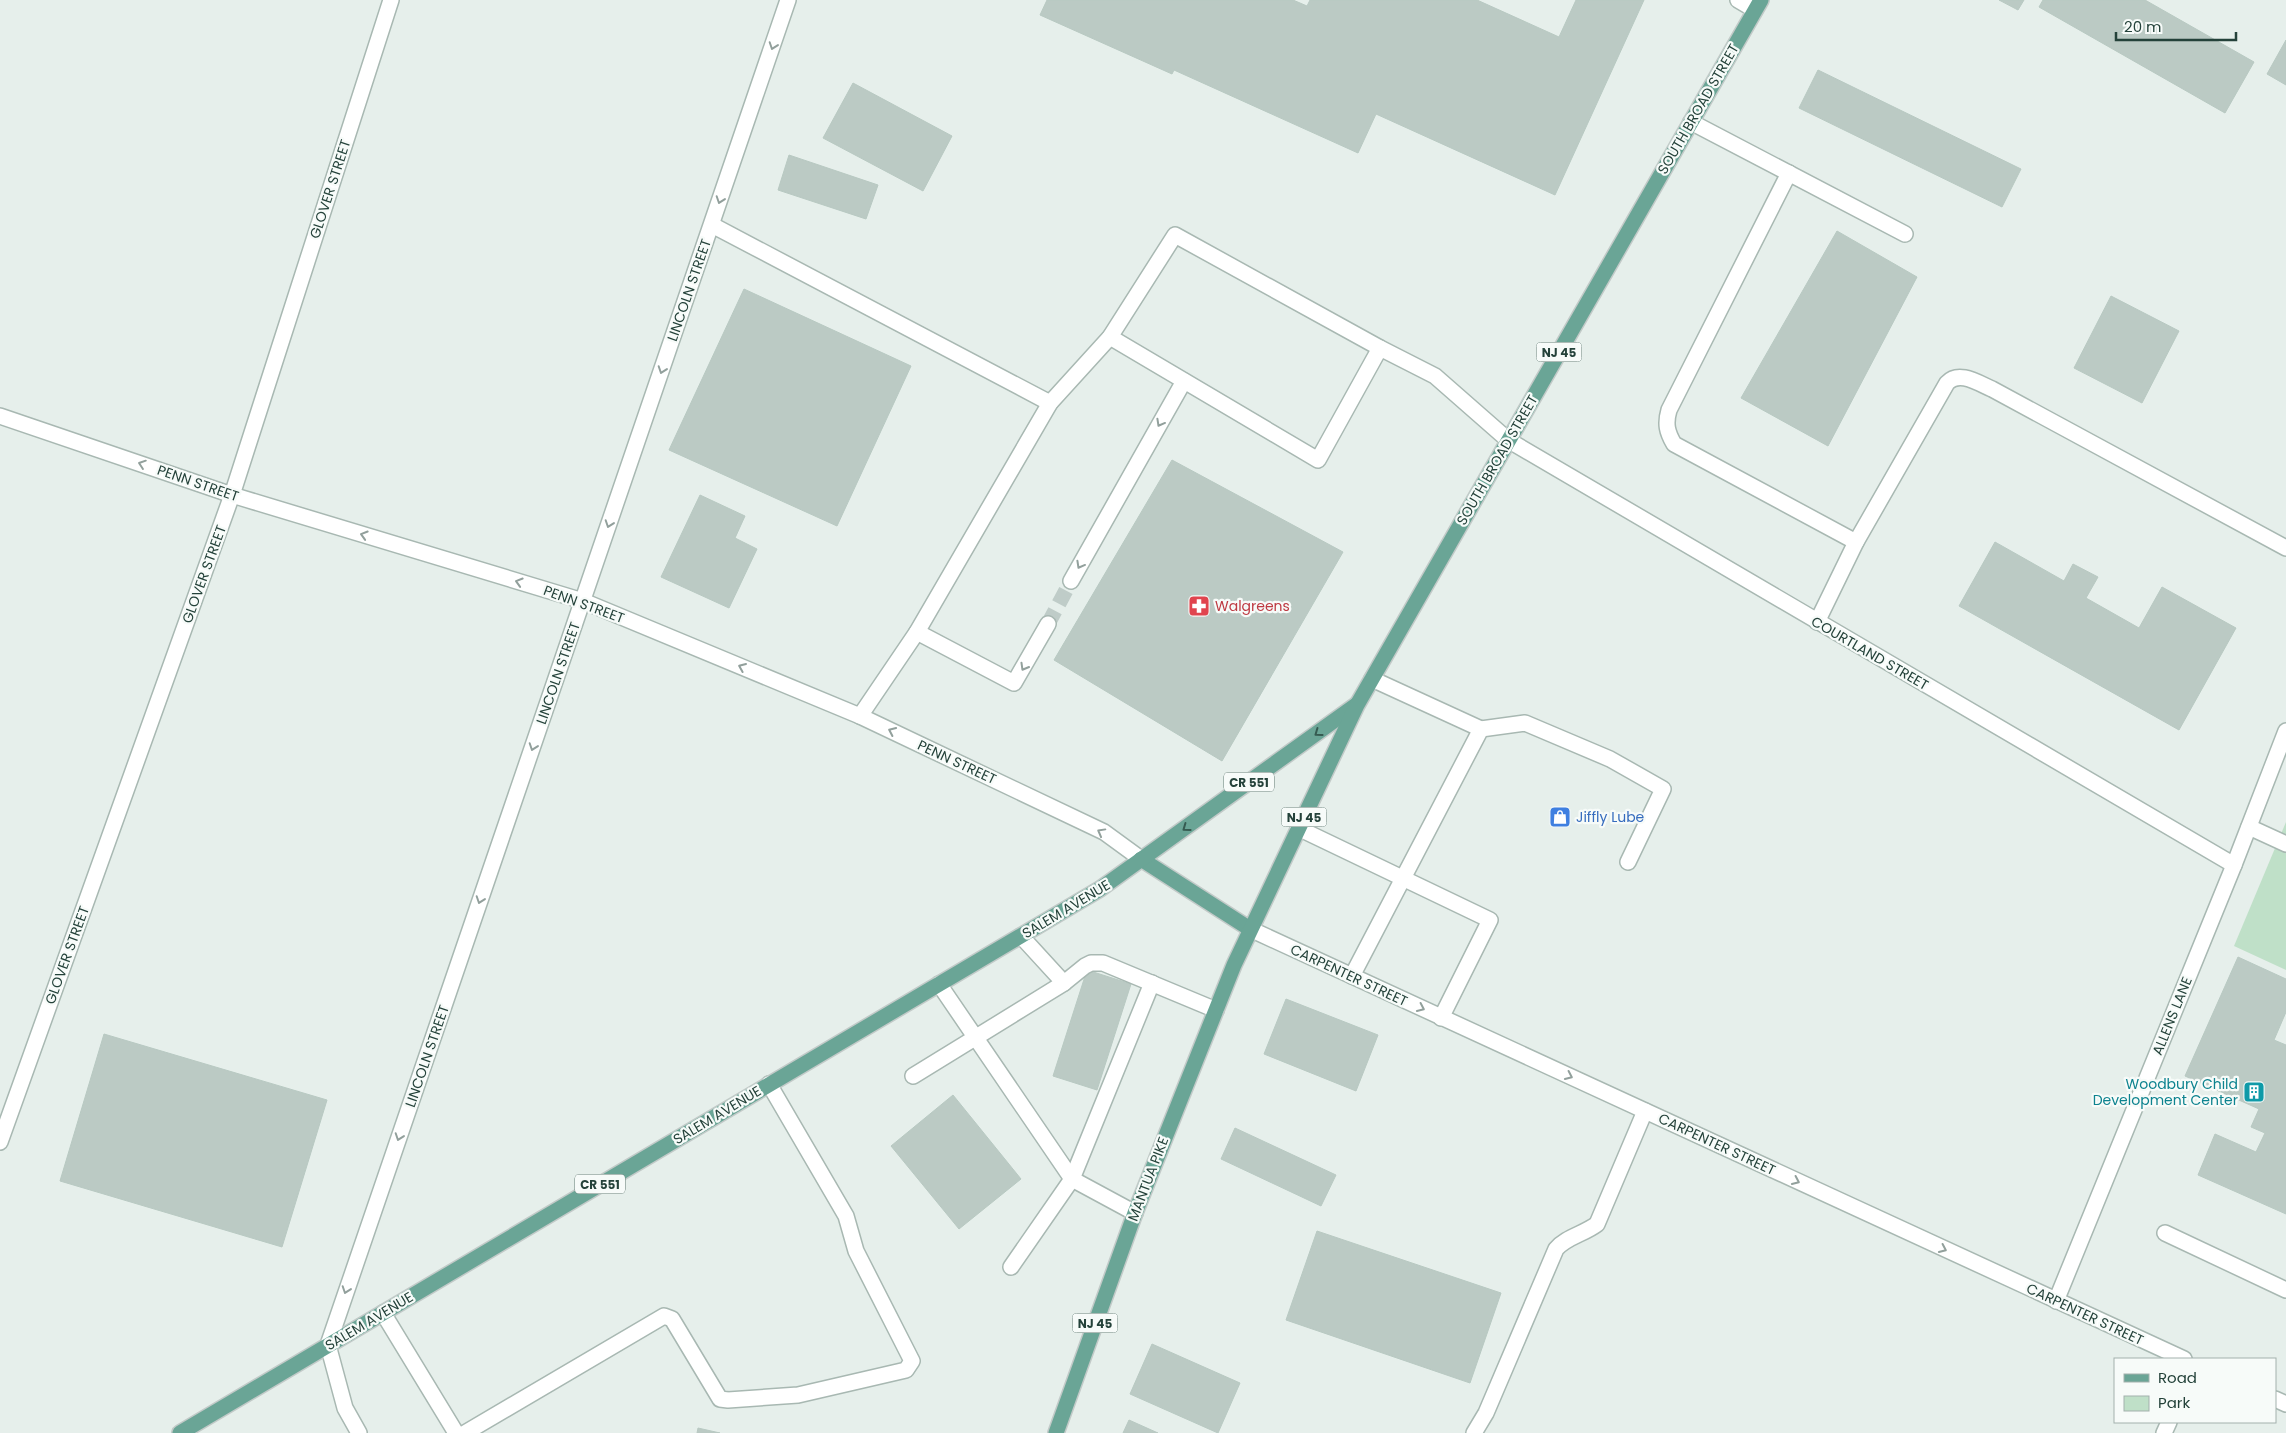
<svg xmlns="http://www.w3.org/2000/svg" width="2286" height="1433" font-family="Poppins,sans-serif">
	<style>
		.green { fill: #bfe0c8 }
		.building { fill: #bbcac4; stroke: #b8c9c2 }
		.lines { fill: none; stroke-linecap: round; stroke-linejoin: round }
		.minor-tunnel { stroke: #bfccc8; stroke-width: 15; stroke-dasharray: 15 8; stroke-linecap: butt }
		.minor-casing { stroke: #a8b8b2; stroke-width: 18 }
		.major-casing { stroke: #c2cac8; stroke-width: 18 }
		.minor { stroke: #fff; stroke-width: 15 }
		.major { stroke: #6aa596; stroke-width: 15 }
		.oneway { stroke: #92a09c }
		.oneway2 { stroke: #365b51 }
		.labels { text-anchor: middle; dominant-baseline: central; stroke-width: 4.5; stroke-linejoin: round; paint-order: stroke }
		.shield { fill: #f7fbf9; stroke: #637a73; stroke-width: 1 }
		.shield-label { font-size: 12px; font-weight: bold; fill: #24423a }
		.street-label { font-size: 14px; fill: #24423a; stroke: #f7fbf9 }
		.health-label { font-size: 14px; fill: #be3a42; stroke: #f7fbf9; text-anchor: start }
		.shop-label { font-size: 14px; fill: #366cbe; stroke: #f7fbf9; text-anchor: start }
		.culture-label { font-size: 14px; fill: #0d838f; stroke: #f7fbf9; text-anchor: end }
	</style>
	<rect width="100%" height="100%" fill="#e6efeb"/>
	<path class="green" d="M2286,822V970L2234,946Z"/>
	<g class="building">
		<path d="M1047,0H1293L1307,6L1310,0H1477L1559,37L1576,0H1644L1555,195L1376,114L1358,153L1174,70L1172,74L1040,15Z"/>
		<path d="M1999,0H2024L2018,10Z"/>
		<path d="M2043,0H2145L2254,62L2225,113L2039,7Z"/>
		<path d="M2286,40V85L2267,74Z"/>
		<path d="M1818,70L2021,169L2002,207L1799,108Z"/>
		<path d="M853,83L952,136L923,191L823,138Z"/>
		<path d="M789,155L878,185L866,219L778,190Z"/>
		<path d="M1837,231L1917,277L1828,446L1741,398Z"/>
		<path d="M744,289L911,366L837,526L669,450Z"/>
		<path d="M2111,296L2179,331L2142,403L2074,368Z"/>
		<path d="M1172,460L1343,552L1222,761L1054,660Z"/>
		<path d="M700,495L745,516L735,538L757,549L729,608L661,577Z"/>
		<path d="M1995,542L2064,581L2073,564L2098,577L2086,598L2139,628L2162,587L2236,628L2179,730L1959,606Z"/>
		<path d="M2238,957L2286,979V1012L2274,1040L2286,1045V1214L2198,1175L2215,1134L2256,1152L2265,1133L2251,1127L2259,1109L2185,1076Z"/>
		<path d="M1087,970L1131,984L1097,1090L1053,1076Z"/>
		<path d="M1286,999L1378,1035L1356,1091L1264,1054Z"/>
		<path d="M104,1034L327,1100L282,1247L60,1181Z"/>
		<path d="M953,1095L1021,1179L959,1229L891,1146Z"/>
		<path d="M1235,1128L1336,1175L1321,1206L1221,1159Z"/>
		<path d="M1317,1231L1501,1293L1470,1383L1286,1320Z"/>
		<path d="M1152,1344L1240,1383L1218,1433L1130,1394Z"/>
		<path d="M1129,1420L1158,1433H1123Z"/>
		<path d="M698,1428L720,1433H697Z"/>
	</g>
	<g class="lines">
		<path class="minor-tunnel" d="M1048,624L1071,581"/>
		<g class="minor-casing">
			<g id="minor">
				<path d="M1738,0L1755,10"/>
				<path d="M1691,122L1905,234"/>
				<path d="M1789,173L1669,410C1665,424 1667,432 1674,444L1856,542"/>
				<path d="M712,225L1050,403"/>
				<path d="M1110,337L1318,460L1380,348"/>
				<path d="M0,416L232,495L583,601L860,716L1104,832L1141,859"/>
				<path d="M1071,581L1184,381"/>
				<path d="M1817,622L1856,542L1947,383C1959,370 1978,383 1992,389L2286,548"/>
				<path d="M917,632L1014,683L1048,624"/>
				<path d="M1372,679L1481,729"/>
				<path d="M860,716L917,632L1050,403L1110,337L1175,235L1380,348L1435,376L1508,440L2234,865"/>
				<path d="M2249,827L2286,844"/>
				<path d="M1298,828L1490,920L1441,1018"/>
				<path d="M1250,929L2184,1359"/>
				<path d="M1021,936L1064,983"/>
				<path d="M1352,976L1481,729L1525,723L1610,759L1663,789L1628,862"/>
				<path d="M939,984L1072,1179L1135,1213"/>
				<path d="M913,1076L1064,983L1085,966L1091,963H1103L1216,1010"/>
				<path d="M0,1142L232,495L391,0"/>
				<path d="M2165,1233L2286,1290"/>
				<path d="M1011,1267L1072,1179L1152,983"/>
				<path d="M2056,1301L2234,865L2286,731"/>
				<path d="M383,1313L456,1433"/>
				<path d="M2275,1399L2286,1404"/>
				<path d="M359,1433L345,1408L328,1345L788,0"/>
				<path d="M465,1433L664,1316L672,1319L720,1399L728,1400L798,1395L906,1370L912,1361L856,1251L846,1216L769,1084"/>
				<path d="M1474,1433L1486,1413L1556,1249C1566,1237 1584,1234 1597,1224L1645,1111"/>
				<path d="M2164,1433L2169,1422"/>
			</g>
		</g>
		<g class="major-casing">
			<g id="major">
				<path d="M1141,859L1250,929"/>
				<path d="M180,1433L1100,889L1356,705"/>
				<path d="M1056,1433L1135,1213L1234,965L1357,705L1761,0"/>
			</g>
		</g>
		<use href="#minor" class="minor"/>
		<use href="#major" class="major"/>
	</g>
	<defs><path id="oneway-chevron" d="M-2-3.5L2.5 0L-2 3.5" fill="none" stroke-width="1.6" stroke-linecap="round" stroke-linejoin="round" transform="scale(1.25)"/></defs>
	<g class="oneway">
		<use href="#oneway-chevron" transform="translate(773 46) rotate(109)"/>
		<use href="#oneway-chevron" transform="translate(720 200) rotate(109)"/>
		<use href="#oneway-chevron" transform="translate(662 370) rotate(109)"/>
		<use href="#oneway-chevron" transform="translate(1160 423) rotate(119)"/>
		<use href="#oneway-chevron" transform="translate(142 464) rotate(-161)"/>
		<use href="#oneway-chevron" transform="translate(609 524) rotate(109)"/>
		<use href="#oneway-chevron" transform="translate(364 535) rotate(-163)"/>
		<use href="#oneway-chevron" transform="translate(1080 565) rotate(119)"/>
		<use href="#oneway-chevron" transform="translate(519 582) rotate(-163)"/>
		<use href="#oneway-chevron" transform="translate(742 667) rotate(-157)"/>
		<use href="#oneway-chevron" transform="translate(1024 667) rotate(120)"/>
		<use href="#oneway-chevron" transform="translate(892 731) rotate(-155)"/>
		<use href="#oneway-chevron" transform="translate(533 747) rotate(109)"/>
		<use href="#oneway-chevron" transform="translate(1101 832) rotate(-151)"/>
		<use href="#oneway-chevron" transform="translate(480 900) rotate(109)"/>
		<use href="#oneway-chevron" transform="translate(1421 1008) rotate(25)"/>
		<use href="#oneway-chevron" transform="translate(1569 1076) rotate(25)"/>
		<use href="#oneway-chevron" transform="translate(399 1137) rotate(109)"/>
		<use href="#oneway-chevron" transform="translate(1796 1181) rotate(25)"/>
		<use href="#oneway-chevron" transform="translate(1943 1249) rotate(25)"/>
		<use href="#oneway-chevron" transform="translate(346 1290) rotate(109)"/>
	</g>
	<g class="oneway2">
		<use href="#oneway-chevron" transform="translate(1318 733) rotate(144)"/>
		<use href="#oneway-chevron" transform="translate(1186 828) rotate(144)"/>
	</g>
	<defs>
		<g id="pharmacy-square" transform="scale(1.125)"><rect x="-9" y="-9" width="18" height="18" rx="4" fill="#e0444e" stroke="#f7fbf9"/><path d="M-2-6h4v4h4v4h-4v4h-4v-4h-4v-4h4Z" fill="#fff"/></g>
		<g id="shop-square" transform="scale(1.125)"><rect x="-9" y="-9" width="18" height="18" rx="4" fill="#3f7fe0" stroke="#f7fbf9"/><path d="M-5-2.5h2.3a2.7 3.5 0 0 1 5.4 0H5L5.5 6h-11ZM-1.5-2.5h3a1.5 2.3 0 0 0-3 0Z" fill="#fff"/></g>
		<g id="building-square" transform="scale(1.125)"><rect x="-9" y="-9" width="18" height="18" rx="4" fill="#0f9aa8" stroke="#f7fbf9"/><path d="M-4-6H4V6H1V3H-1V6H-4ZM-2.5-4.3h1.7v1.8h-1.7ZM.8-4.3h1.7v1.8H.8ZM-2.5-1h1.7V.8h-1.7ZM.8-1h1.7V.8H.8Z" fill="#fff"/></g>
	</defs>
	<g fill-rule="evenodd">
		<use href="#pharmacy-square" x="1199" y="606"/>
		<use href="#shop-square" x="1560" y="817"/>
		<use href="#building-square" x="2254" y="1092"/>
	</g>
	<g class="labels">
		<g class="shield">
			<rect x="1536.5" y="342.5" width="45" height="19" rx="4"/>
			<rect x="1224" y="772.5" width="50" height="19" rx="4"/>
			<rect x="1281.5" y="807.5" width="45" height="19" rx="4"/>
			<rect x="575" y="1174.5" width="50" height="19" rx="4"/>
			<rect x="1072.5" y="1313.5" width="45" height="19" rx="4"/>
		</g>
		<g class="shield-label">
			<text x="1559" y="352">NJ 45</text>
			<text x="1249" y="782">CR 551</text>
			<text x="1304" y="817">NJ 45</text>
			<text x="600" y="1184">CR 551</text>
			<text x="1095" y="1323">NJ 45</text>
		</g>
		<g class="street-label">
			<text transform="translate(1698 109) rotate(-60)">SOUTH BROAD STREET</text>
			<text transform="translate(330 189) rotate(-72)">GLOVER STREET</text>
			<text transform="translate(689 290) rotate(-71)">LINCOLN STREET</text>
			<text transform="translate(1497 460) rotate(-60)">SOUTH BROAD STREET</text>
			<text transform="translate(198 483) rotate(19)">PENN STREET</text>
			<text transform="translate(204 574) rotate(-70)">GLOVER STREET</text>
			<text transform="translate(584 604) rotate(20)">PENN STREET</text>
			<text transform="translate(1870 653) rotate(30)">COURTLAND STREET</text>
			<text transform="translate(558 673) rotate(-71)">LINCOLN STREET</text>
			<text transform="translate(957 762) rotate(25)">PENN STREET</text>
			<text transform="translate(1066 909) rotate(-31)">SALEM AVENUE</text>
			<text transform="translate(67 955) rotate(-70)">GLOVER STREET</text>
			<text transform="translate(1349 975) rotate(25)">CARPENTER STREET</text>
			<text transform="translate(2172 1016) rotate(-68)">ALLENS LANE</text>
			<text transform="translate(427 1056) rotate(-71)">LINCOLN STREET</text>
			<text transform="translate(717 1115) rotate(-31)">SALEM AVENUE</text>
			<text transform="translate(1717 1144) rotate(25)">CARPENTER STREET</text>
			<text transform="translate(1148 1179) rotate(-69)">MANTUA PIKE</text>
			<text transform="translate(2085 1314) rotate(25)">CARPENTER STREET</text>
			<text transform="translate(369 1321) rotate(-31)">SALEM AVENUE</text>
		</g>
		<g class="health-label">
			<text x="1215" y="606">Walgreens</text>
		</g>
		<g class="shop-label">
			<text x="1576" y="817">Jiffly Lube</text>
		</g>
		<g class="culture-label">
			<text x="2238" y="1084">Woodbury Child<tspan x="2238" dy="16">Development Center</tspan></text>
		</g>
	</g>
	<rect x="2114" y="1358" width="162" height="65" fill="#f7fbf9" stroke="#a3b1ad"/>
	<rect x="2124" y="1374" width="25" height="8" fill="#6aa596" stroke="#a3b1ad"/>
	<text x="2158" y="1383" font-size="15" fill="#24423a">Road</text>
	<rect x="2124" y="1396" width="25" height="15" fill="#bfe0c8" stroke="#a3b1ad"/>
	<text x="2158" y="1408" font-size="15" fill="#24423a">Park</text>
	<path d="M2116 32v8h120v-8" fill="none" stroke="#24423a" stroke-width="2.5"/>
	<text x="2124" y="32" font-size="15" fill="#24423a" stroke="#f7fbf9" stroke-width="4" paint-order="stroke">20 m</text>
</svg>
